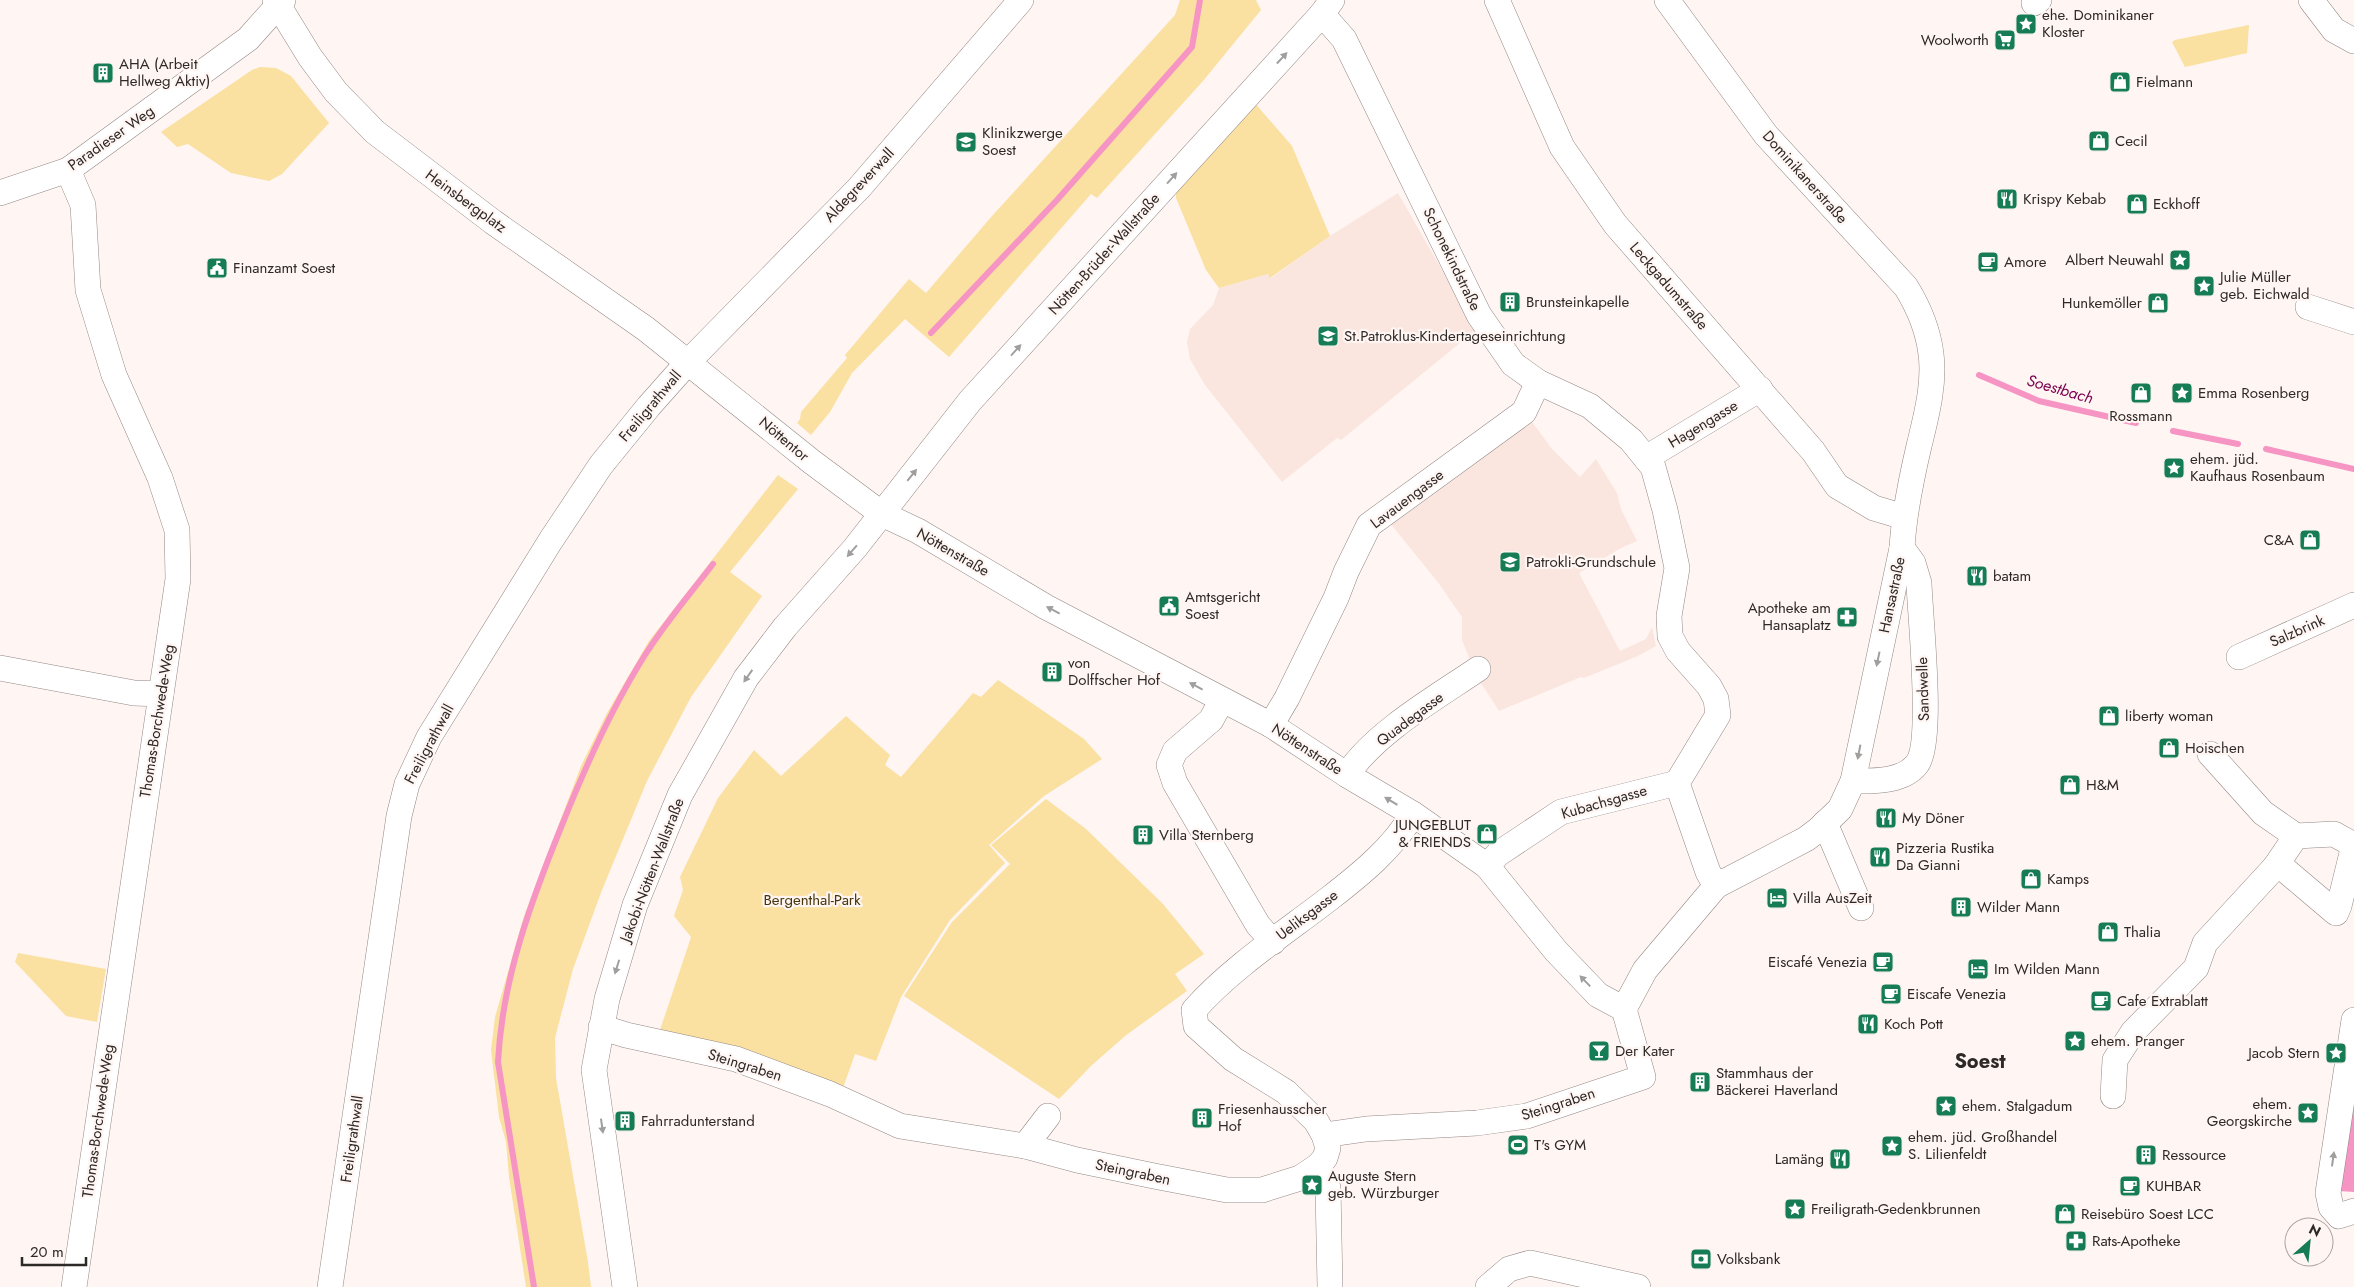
<svg xmlns="http://www.w3.org/2000/svg" width="2354" height="1287" font-family="Jost,sans-serif">
	<style>
		.built { fill: #fae6df }
		.green { fill: #fae0a1 }
		.water { fill: #f694c3 }
		.lines { fill: none; stroke-linecap: round; stroke-linejoin: round }
		.stream { stroke: #f694c3; stroke-width: 6 }
		.minor-casing { stroke: #938885; stroke-width: 26 }
		.minor { stroke: #fff; stroke-width: 25 }
		.oneway { fill: #a09f9e }
		.labels { text-anchor: middle; dominant-baseline: central; stroke-width: 4.5; stroke-linejoin: round; paint-order: stroke }
		.poi-label { font-size: 15px; fill: #2d2927; stroke: #fff5f2; text-anchor: start }
		.street-label { font-size: 15px; fill: #2d2927; stroke: #fff5f2 }
		.park-label { font-size: 15px; fill: #463609; stroke: #fff5f2 }
		.water-label { font-size: 16px; font-style: italic; fill: #7b014f; stroke: #fff5f2 }
		.district-label { font-size: 20px; font-weight: bold; fill: #2d2927; stroke: #fff5f2 }
	</style>
	<rect width="100%" height="100%" fill="#fff5f2"/>
	<g class="built">
		<path d="M1398,193L1476,330L1341,440L1337,438L1282,482L1205,385L1190,359L1187,342L1190,329L1213,305L1219,288L1268,274L1271,278L1330,236Z"/>
		<path d="M1530,419L1552,449L1580,477L1596,459L1617,493L1621,509L1637,541L1621,548L1579,573L1620,651L1646,639L1652,627L1656,646L1638,656L1584,678L1581,677L1499,711L1477,677L1462,640V617L1437,581L1389,522Z"/>
	</g>
	<g class="green">
		<path d="M1180,0H1256L1261,10L1203,81L1097,198L1091,194L949,357L905,319L852,373L830,412L811,435L797,423L800,419L801,412L847,358L845,355L909,279L926,293L992,216L1175,15Z"/>
		<path d="M2249,25L2247,53L2185,67L2172,42L2175,40Z"/>
		<path d="M260,67L276,68L291,76L329,123L282,174L269,181L231,173L188,144L177,147L161,132L252,70Z"/>
		<path d="M1253,101L1292,146L1330,236L1270,278L1268,274L1219,288L1206,270L1176,198V191Z"/>
		<path d="M778,475L798,489L730,572L762,596L691,697L647,781L602,890L573,969L555,1038L556,1078L588,1262L591,1287H526L509,1177L506,1142L499,1117L491,1050L495,1017L524,916L581,766L607,713L649,641Z"/>
		<path d="M998,680L1084,739L1102,759L1044,796L989,845L1005,863L950,920L901,997L876,1061L855,1054L843,1088L659,1033L691,937L674,916L683,890L680,877L718,798L754,750L781,776L846,716L890,755L885,765L901,777L973,693L981,697Z"/>
		<path d="M1046,799L1086,829L1163,904L1204,954L1175,974L1187,991L1125,1036L1092,1065L1059,1099L904,996L952,922L1010,864L991,845Z"/>
		<path d="M18,953L106,969L97,1022L66,1016L15,962Z"/>
	</g>
	<path class="water" d="M2354,1078V1192L2339,1191Z"/>
	<g class="lines">
		<g class="stream">
			<path d="M931,333L1057,200L1192,47L1200,0"/>
			<path d="M1979,375L2039,401L2136,423"/>
			<path d="M2173,431L2238,444"/>
			<path d="M2266,449L2354,469"/>
			<path d="M534,1287L498,1062C502,980 531,901 562,825C585,767 611,709 645,655C665,623 690,594 713,564"/>
		</g>
		<g class="minor-casing">
			<g id="minor">
				<path d="M275,0L310,57L336,92L375,132L493,222L646,329L812,462L882,514L918,531L1046,607L1271,725L1347,775L1413,814L1487,866L1556,951L1598,995L1624,1009L1643,1077L1527,1116L1477,1123L1366,1129L1324,1135"/>
				<path d="M1497,0L1562,147L1615,224L1813,451L1837,486L1874,508L1904,517"/>
				<path d="M2311,0L2334,30L2354,41"/>
				<path d="M2034,3L2039,0"/>
				<path d="M1322,14L1344,39L1479,315L1513,364L1538,382L1590,406L1631,440L1653,467L1665,510L1677,568L1669,616L1670,636L1678,651L1709,686L1716,699L1718,715L1677,783L1708,872L1716,886"/>
				<path d="M68,170L83,205L88,290L114,375L160,478L177,530L178,579L74,1287"/>
				<path d="M0,193L68,170L248,39L283,0"/>
				<path d="M2308,307L2354,322"/>
				<path d="M1646,458L1760,389"/>
				<path d="M2239,657L2354,605"/>
				<path d="M0,668L134,693L161,694"/>
				<path d="M1222,700L1211,720L1175,751L1169,765L1175,783L1258,925L1273,942"/>
				<path d="M1271,725L1287,698L1336,598L1346,572L1369,525L1524,412L1538,382"/>
				<path d="M2210,754L2263,813L2296,836"/>
				<path d="M1347,775C1374,733 1437,697 1478,669"/>
				<path d="M1853,781C1874,781 1903,782 1917,764C1934,742 1920,616 1919,583L1913,563L1902,548"/>
				<path d="M1825,823L1861,908"/>
				<path d="M1487,866L1498,854L1561,812L1677,783"/>
				<path d="M2275,867L2284,869L2336,913L2339,906L2354,845"/>
				<path d="M1624,1009L1645,970L1716,886L1806,839L1818,830L1840,809L1853,781L1902,548C1904,513 1911,480 1919,446C1926,417 1935,384 1931,354C1928,329 1919,308 1906,287L1766,135L1667,0"/>
				<path d="M2354,1020L2328,1193L2331,1207L2339,1216L2354,1211"/>
				<path d="M601,1027L626,1035L736,1059L830,1094L900,1126L1025,1146L1077,1160L1154,1176L1227,1190H1262L1300,1178L1318,1166L1325,1158L1328,1148L1324,1135L1316,1121L1286,1092L1233,1059L1196,1026L1194,1010C1231,968 1286,932 1330,898C1361,874 1393,848 1413,814"/>
				<path d="M2113,1096L2115,1060L2133,1032L2196,968L2205,943L2275,867L2296,836L2334,834L2354,845"/>
				<path d="M1025,1146L1048,1116"/>
				<path d="M1318,1166L1328,1188L1330,1287"/>
				<path d="M330,1287L399,816L407,784L429,737L551,540L601,465L649,406L689,361L859,188L1021,0"/>
				<path d="M625,1287L594,1070L607,999L635,905L680,795L746,678L785,627L855,548L970,401L1322,14L1332,0"/>
				<path d="M1488,1287L1509,1269L1530,1263L1638,1287"/>
			</g>
		</g>
		<use href="#minor" class="minor"/>
	</g>
	<defs><path id="oneway-solid" d="M-6-.8H1V-3.2L6.5 0L1 3.2V.8H-6Z" transform="scale(1.25)"/></defs>
	<g class="oneway">
		<use href="#oneway-solid" transform="translate(1282 58) rotate(-47)"/>
		<use href="#oneway-solid" transform="translate(1172 178) rotate(-48)"/>
		<use href="#oneway-solid" transform="translate(1016 350) rotate(-48)"/>
		<use href="#oneway-solid" transform="translate(912 475) rotate(-51)"/>
		<use href="#oneway-solid" transform="translate(852 551) rotate(131)"/>
		<use href="#oneway-solid" transform="translate(1053 610) rotate(-152)"/>
		<use href="#oneway-solid" transform="translate(1878 659) rotate(102)"/>
		<use href="#oneway-solid" transform="translate(748 676) rotate(125)"/>
		<use href="#oneway-solid" transform="translate(1196 686) rotate(-152)"/>
		<use href="#oneway-solid" transform="translate(1859 752) rotate(101)"/>
		<use href="#oneway-solid" transform="translate(1391 801) rotate(-149)"/>
		<use href="#oneway-solid" transform="translate(617 967) rotate(107)"/>
		<use href="#oneway-solid" transform="translate(1585 981) rotate(-134)"/>
		<use href="#oneway-solid" transform="translate(602 1126) rotate(82)"/>
		<use href="#oneway-solid" transform="translate(2333 1159) rotate(-82)"/>
	</g>
	<defs>
		<g id="sight-square" transform="scale(1.125)"><rect x="-9" y="-9" width="18" height="18" rx="4" fill="#167c55" stroke="#fff5f2"/><path d="M0-6L1.8-2.2L6-1.7L2.9 1.2L3.7 5.4L0 3.3L-3.7 5.4L-2.9 1.2L-6-1.7L-1.8-2.2Z" fill="#fff"/></g>
		<g id="supermarket-square" transform="scale(1.125)"><rect x="-9" y="-9" width="18" height="18" rx="4" fill="#167c55" stroke="#fff5f2"/><path d="M-6-5.5h2.5l.6 2H6L4.5 2H-2.5L-4.4-4H-6ZM-1.5 3.2a1.3 1.3 0 1 0 .1 0ZM3 3.2a1.3 1.3 0 1 0 .1 0Z" fill="#fff"/></g>
		<g id="building-square" transform="scale(1.125)"><rect x="-9" y="-9" width="18" height="18" rx="4" fill="#167c55" stroke="#fff5f2"/><path d="M-4-6H4V6H1V3H-1V6H-4ZM-2.5-4.3h1.7v1.8h-1.7ZM.8-4.3h1.7v1.8H.8ZM-2.5-1h1.7V.8h-1.7ZM.8-1h1.7V.8H.8Z" fill="#fff"/></g>
		<g id="shop-square" transform="scale(1.125)"><rect x="-9" y="-9" width="18" height="18" rx="4" fill="#167c55" stroke="#fff5f2"/><path d="M-5-2.5h2.3a2.7 3.5 0 0 1 5.4 0H5L5.5 6h-11ZM-1.5-2.5h3a1.5 2.3 0 0 0-3 0Z" fill="#fff"/></g>
		<g id="school-square" transform="scale(1.125)"><rect x="-9" y="-9" width="18" height="18" rx="4" fill="#167c55" stroke="#fff5f2"/><path d="M0-5L7-2L0 1L-7-2ZM-4 1L0 2.5L4 1V4Q0 6-4 4Z" fill="#fff"/></g>
		<g id="restaurant-square" transform="scale(1.125)"><rect x="-9" y="-9" width="18" height="18" rx="4" fill="#167c55" stroke="#fff5f2"/><path d="M-5-6h1v4h1v-4h1v4h1v-4h1v5L-1.5 .5V6h-2V.5L-5-1ZM5-6V6H3V1.5H1.5Q1.5-4 5-6Z" fill="#fff"/></g>
		<g id="cafe-square" transform="scale(1.125)"><rect x="-9" y="-9" width="18" height="18" rx="4" fill="#167c55" stroke="#fff5f2"/><path d="M-5.5-4.5H6V0H3Q3 3.5 0 3.5H-2.5Q-5.5 3.5-5.5 0ZM3-3.2v2h1.7v-2ZM-6 4.5H4V6H-6Z" fill="#fff"/></g>
		<g id="civic-square" transform="scale(1.125)"><rect x="-9" y="-9" width="18" height="18" rx="4" fill="#167c55" stroke="#fff5f2"/><path d="M-.6-6.5H3V-4.5H.6V-3L4-1V1h2V6H-6V1h2V-1L-.6-3ZM-1.2 2.5V6h2.4V2.5Z" fill="#fff"/></g>
		<g id="pharmacy-square" transform="scale(1.125)"><rect x="-9" y="-9" width="18" height="18" rx="4" fill="#167c55" stroke="#fff5f2"/><path d="M-2-6h4v4h4v4h-4v4h-4v-4h-4v-4h4Z" fill="#fff"/></g>
		<g id="hotel-square" transform="scale(1.125)"><rect x="-9" y="-9" width="18" height="18" rx="4" fill="#167c55" stroke="#fff5f2"/><path d="M-6-4.5h1.5V1H6V5H4.5V3h-9V5H-6ZM-4 0a1.8 1.8 0 1 1 3.6 0ZM.5 0V-2.5h3Q6-2.5 6 0Z" fill="#fff"/></g>
		<g id="bar-square" transform="scale(1.125)"><rect x="-9" y="-9" width="18" height="18" rx="4" fill="#167c55" stroke="#fff5f2"/><path d="M-6-5H6L.8 .8V4.5H3.5V6h-7V4.5H-.8V.8Z" fill="#fff"/></g>
		<g id="stadium-square" transform="scale(1.125)"><rect x="-9" y="-9" width="18" height="18" rx="4" fill="#167c55" stroke="#fff5f2"/><path d="M0-5a6.5 5 0 1 0 0 10a6.5 5 0 1 0 0-10ZM-3.5-1.8h7v3.6h-7Z" fill="#fff"/></g>
		<g id="bank-square" transform="scale(1.125)"><rect x="-9" y="-9" width="18" height="18" rx="4" fill="#167c55" stroke="#fff5f2"/><path d="M-6-4H6V4H-6ZM0-2.3a2.3 2.3 0 1 0 0 4.6a2.3 2.3 0 1 0 0-4.6Z" fill="#fff"/></g>
	</defs>
	<g fill-rule="evenodd">
		<use href="#sight-square" x="2026" y="24"/>
		<use href="#supermarket-square" x="2005" y="40"/>
		<use href="#building-square" x="103" y="73"/>
		<use href="#shop-square" x="2120" y="82"/>
		<use href="#shop-square" x="2099" y="141"/>
		<use href="#school-square" x="966" y="142"/>
		<use href="#restaurant-square" x="2007" y="199"/>
		<use href="#shop-square" x="2137" y="204"/>
		<use href="#sight-square" x="2180" y="260"/>
		<use href="#cafe-square" x="1988" y="262"/>
		<use href="#civic-square" x="217" y="268"/>
		<use href="#sight-square" x="2204" y="286"/>
		<use href="#building-square" x="1510" y="302"/>
		<use href="#shop-square" x="2158" y="303"/>
		<use href="#school-square" x="1328" y="336"/>
		<use href="#shop-square" x="2141" y="393"/>
		<use href="#sight-square" x="2182" y="393"/>
		<use href="#sight-square" x="2174" y="468"/>
		<use href="#shop-square" x="2310" y="540"/>
		<use href="#school-square" x="1510" y="562"/>
		<use href="#restaurant-square" x="1977" y="576"/>
		<use href="#civic-square" x="1169" y="606"/>
		<use href="#pharmacy-square" x="1847" y="617"/>
		<use href="#building-square" x="1052" y="672"/>
		<use href="#shop-square" x="2109" y="716"/>
		<use href="#shop-square" x="2169" y="748"/>
		<use href="#shop-square" x="2070" y="785"/>
		<use href="#restaurant-square" x="1886" y="818"/>
		<use href="#shop-square" x="1487" y="834"/>
		<use href="#building-square" x="1143" y="835"/>
		<use href="#restaurant-square" x="1880" y="857"/>
		<use href="#shop-square" x="2031" y="879"/>
		<use href="#hotel-square" x="1777" y="898"/>
		<use href="#building-square" x="1961" y="907"/>
		<use href="#shop-square" x="2108" y="932"/>
		<use href="#cafe-square" x="1883" y="962"/>
		<use href="#hotel-square" x="1978" y="969"/>
		<use href="#cafe-square" x="1891" y="994"/>
		<use href="#cafe-square" x="2101" y="1001"/>
		<use href="#restaurant-square" x="1868" y="1024"/>
		<use href="#sight-square" x="2075" y="1041"/>
		<use href="#bar-square" x="1599" y="1051"/>
		<use href="#sight-square" x="2336" y="1053"/>
		<use href="#building-square" x="1700" y="1082"/>
		<use href="#sight-square" x="1946" y="1106"/>
		<use href="#sight-square" x="2308" y="1113"/>
		<use href="#building-square" x="1202" y="1118"/>
		<use href="#building-square" x="625" y="1121"/>
		<use href="#stadium-square" x="1518" y="1145"/>
		<use href="#sight-square" x="1892" y="1146"/>
		<use href="#building-square" x="2146" y="1155"/>
		<use href="#restaurant-square" x="1840" y="1159"/>
		<use href="#sight-square" x="1312" y="1185"/>
		<use href="#cafe-square" x="2130" y="1186"/>
		<use href="#sight-square" x="1795" y="1209"/>
		<use href="#shop-square" x="2065" y="1214"/>
		<use href="#pharmacy-square" x="2076" y="1241"/>
		<use href="#bank-square" x="1701" y="1259"/>
	</g>
	<g class="labels">
		<g class="poi-label">
			<text x="2042" y="15">ehe. Dominikaner<tspan x="2042" dy="17">Kloster</tspan></text>
			<text x="1989" y="40" text-anchor="end">Woolworth</text>
			<text x="119" y="64">AHA (Arbeit<tspan x="119" dy="17">Hellweg Aktiv)</tspan></text>
			<text x="2136" y="82">Fielmann</text>
			<text x="982" y="133">Klinikzwerge<tspan x="982" dy="17">Soest</tspan></text>
			<text x="2115" y="141">Cecil</text>
			<text x="2023" y="199">Krispy Kebab</text>
			<text x="2153" y="204">Eckhoff</text>
			<text x="2164" y="260" text-anchor="end">Albert Neuwahl</text>
			<text x="2004" y="262">Amore</text>
			<text x="233" y="268">Finanzamt Soest</text>
			<text x="2220" y="277">Julie Müller<tspan x="2220" dy="17">geb. Eichwald</tspan></text>
			<text x="1526" y="302">Brunsteinkapelle</text>
			<text x="2142" y="303" text-anchor="end">Hunkemöller</text>
			<text x="1344" y="336">St.Patroklus-Kindertageseinrichtung</text>
			<text x="2198" y="393">Emma Rosenberg</text>
			<text x="2141" y="416" text-anchor="middle">Rossmann</text>
			<text x="2190" y="459">ehem. jüd.<tspan x="2190" dy="17">Kaufhaus Rosenbaum</tspan></text>
			<text x="2294" y="540" text-anchor="end">C&amp;A</text>
			<text x="1526" y="562">Patrokli-Grundschule</text>
			<text x="1993" y="576">batam</text>
			<text x="1185" y="597">Amtsgericht<tspan x="1185" dy="17">Soest</tspan></text>
			<text x="1831" y="608" text-anchor="end">Apotheke am<tspan x="1831" dy="17">Hansaplatz</tspan></text>
			<text x="1068" y="663">von<tspan x="1068" dy="17">Dolffscher Hof</tspan></text>
			<text x="2125" y="716">liberty woman</text>
			<text x="2185" y="748">Hoischen</text>
			<text x="2086" y="785">H&amp;M</text>
			<text x="1902" y="818">My Döner</text>
			<text x="1471" y="825" text-anchor="end">JUNGEBLUT<tspan x="1471" dy="17">&amp; FRIENDS</tspan></text>
			<text x="1159" y="835">Villa Sternberg</text>
			<text x="1896" y="848">Pizzeria Rustika<tspan x="1896" dy="17">Da Gianni</tspan></text>
			<text x="2047" y="879">Kamps</text>
			<text x="1793" y="898">Villa AusZeit</text>
			<text x="1977" y="907">Wilder Mann</text>
			<text x="2124" y="932">Thalia</text>
			<text x="1867" y="962" text-anchor="end">Eiscafé Venezia</text>
			<text x="1994" y="969">Im Wilden Mann</text>
			<text x="1907" y="994">Eiscafe Venezia</text>
			<text x="2117" y="1001">Cafe Extrablatt</text>
			<text x="1884" y="1024">Koch Pott</text>
			<text x="2091" y="1041">ehem. Pranger</text>
			<text x="1615" y="1051">Der Kater</text>
			<text x="2320" y="1053" text-anchor="end">Jacob Stern</text>
			<text x="1716" y="1073">Stammhaus der<tspan x="1716" dy="17">Bäckerei Haverland</tspan></text>
			<text x="2292" y="1104" text-anchor="end">ehem.<tspan x="2292" dy="17">Georgskirche</tspan></text>
			<text x="1962" y="1106">ehem. Stalgadum</text>
			<text x="1218" y="1109">Friesenhausscher<tspan x="1218" dy="17">Hof</tspan></text>
			<text x="641" y="1121">Fahrradunterstand</text>
			<text x="1908" y="1137">ehem. jüd. Großhandel<tspan x="1908" dy="17">S. Lilienfeldt</tspan></text>
			<text x="1534" y="1145">T's GYM</text>
			<text x="2162" y="1155">Ressource</text>
			<text x="1824" y="1159" text-anchor="end">Lamäng</text>
			<text x="1328" y="1176">Auguste Stern<tspan x="1328" dy="17">geb. Würzburger</tspan></text>
			<text x="2146" y="1186">KUHBAR</text>
			<text x="1811" y="1209">Freiligrath-Gedenkbrunnen</text>
			<text x="2081" y="1214">Reisebüro Soest LCC</text>
			<text x="2092" y="1241">Rats-Apotheke</text>
			<text x="1717" y="1259">Volksbank</text>
		</g>
		<g class="street-label">
			<text transform="translate(111 138) rotate(-35)">Paradieser Weg</text>
			<text transform="translate(1805 177) rotate(48)">Dominikanerstraße</text>
			<text transform="translate(859 185) rotate(-47)">Aldegreverwall</text>
			<text transform="translate(466 201) rotate(36)">Heinsbergplatz</text>
			<text transform="translate(1104 254) rotate(-48)">Nötten-Brüder-Wallstraße</text>
			<text transform="translate(1452 259) rotate(64)">Schonekindstraße</text>
			<text transform="translate(1669 286) rotate(49)">Leckgadumstraße</text>
			<text transform="translate(650 406) rotate(-50)">Freiligrathwall</text>
			<text transform="translate(1703 424) rotate(-31)">Hagengasse</text>
			<text transform="translate(784 439) rotate(40)">Nöttentor</text>
			<text transform="translate(1407 499) rotate(-37)">Lavauengasse</text>
			<text transform="translate(953 552) rotate(30)">Nöttenstraße</text>
			<text transform="translate(1892 595) rotate(-78)">Hansastraße</text>
			<text transform="translate(2297 631) rotate(-24)">Salzbrink</text>
			<text transform="translate(1923 689) rotate(-92)">Sandwelle</text>
			<text transform="translate(1410 719) rotate(-37)">Quadegasse</text>
			<text transform="translate(157 721) rotate(-81)">Thomas-Borchwede-Weg</text>
			<text transform="translate(429 744) rotate(-62)">Freiligrathwall</text>
			<text transform="translate(1307 749) rotate(33)">Nöttenstraße</text>
			<text transform="translate(1604 802) rotate(-16)">Kubachsgasse</text>
			<text transform="translate(652 870) rotate(-69)">Jakobi-Nötten-Wallstraße</text>
			<text transform="translate(1307 915) rotate(-37)">Ueliksgasse</text>
			<text transform="translate(745 1065) rotate(17)">Steingraben</text>
			<text transform="translate(1558 1104) rotate(-18)">Steingraben</text>
			<text transform="translate(98 1121) rotate(-82)">Thomas-Borchwede-Weg</text>
			<text transform="translate(352 1139) rotate(-82)">Freiligrathwall</text>
			<text transform="translate(1133 1172) rotate(12)">Steingraben</text>
		</g>
		<g class="park-label">
			<text x="812" y="900">Bergenthal-Park</text>
		</g>
		<g class="water-label">
			<text transform="translate(2060 389) rotate(16)">Soestbach</text>
		</g>
		<g class="district-label">
			<text x="1980" y="1061">Soest</text>
		</g>
	</g>
	<g transform="translate(2309 1242) rotate(27)"><circle r="24" fill="#fff5f2" stroke="#aba3a1"/>
	<path d="M0-4L9 19L0 12L-9 19Z" fill="#167c55"/>
	<text y="-8" font-size="14" font-weight="bold" text-anchor="middle" fill="#2d2927">N</text>
	</g>
	<path d="M22 1257v8h64v-8" fill="none" stroke="#2d2927" stroke-width="2.5"/>
	<text x="30" y="1257" font-size="15" fill="#2d2927" stroke="#fff5f2" stroke-width="4" paint-order="stroke">20 m</text>
</svg>
